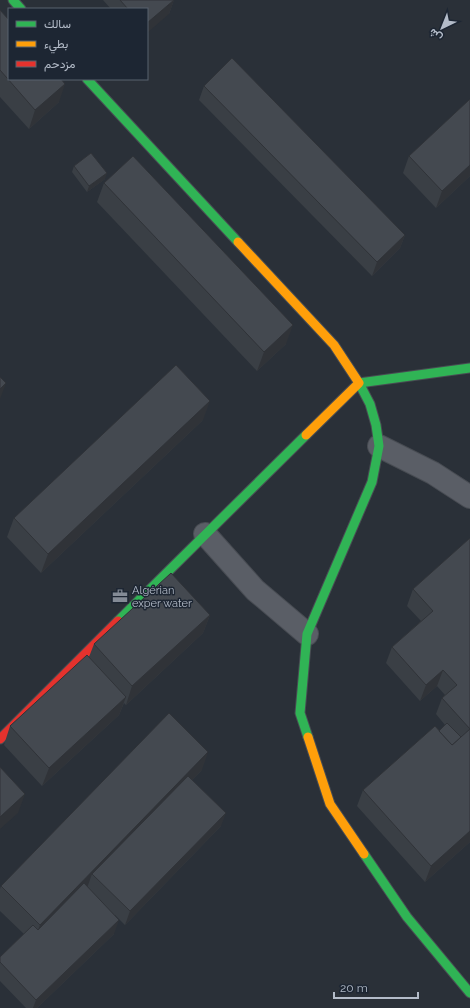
<svg xmlns="http://www.w3.org/2000/svg" width="470" height="1008" font-family="Raleway,Vazirmatn,sans-serif">
	<style>
		.lines { fill: none; stroke-linecap: round; stroke-linejoin: round }
		.street-casing { stroke: #484c53; stroke-width: 24 }
		.fast-casing { stroke: #484c53; stroke-width: 11 }
		.slow-casing { stroke: #484c53; stroke-width: 11 }
		.jam-casing { stroke: #484c53; stroke-width: 11 }
		.street { stroke: #5a5e66; stroke-width: 22 }
		.fast { stroke: #30b455; stroke-width: 9 }
		.slow { stroke: #ff9f0a; stroke-width: 9 }
		.jam { stroke: #e5322d; stroke-width: 9 }
		.wall { fill: #3a3f45 }
		.shaded-wall { fill: #303338 }
		.building { fill: #444950; stroke: #303338 }
		.labels { text-anchor: middle; dominant-baseline: central; stroke-width: 3; stroke-linejoin: round; paint-order: stroke }
		.poi-label { font-size: 11px; fill: #b4bcc9; stroke: #1d2633; text-anchor: start }
	</style>
	<rect width="100%" height="100%" fill="#2a3038"/>
	<g class="lines">
		<g class="street-casing">
			<g id="street">
				<path d="M379,446L433,473L470,497"/>
				<path d="M205,534L255,590L307,634"/>
			</g>
		</g>
		<g class="fast-casing">
			<g id="fast">
				<path d="M13,0L21,9"/>
				<path d="M87,79L238,242"/>
				<path d="M118,621L306,435"/>
				<path d="M308,737L300,713L307,634L372,482L379,446L376,425L370,404L359,383L470,368"/>
				<path d="M364,854L407,917L470,993"/>
			</g>
		</g>
		<g class="slow-casing">
			<g id="slow">
				<path d="M238,242L334,345L359,383L306,435"/>
				<path d="M308,737L330,804L364,854"/>
			</g>
		</g>
		<g class="jam-casing">
			<path id="jam" d="M0,739L118,621"/>
		</g>
		<use href="#street" class="street"/>
		<use href="#fast" class="fast"/>
		<use href="#slow" class="slow"/>
		<use href="#jam" class="jam"/>
	</g>
	<g class="wall">
		<path d="M103,0H174L169,14L147,9H111Z"/>
		<path d="M0,10L59,102L29,129L0,97Z"/>
		<path d="M204,86L405,235L400,248L372,276L199,100Z"/>
		<path d="M409,156L470,176L436,208L403,173Z"/>
		<path d="M74,166L105,179L87,192L72,172Z"/>
		<path d="M104,183L286,344L257,371L97,202Z"/>
		<path d="M203,420L41,573L7,537L14,518Z"/>
		<path d="M470,538V842L425,882L357,806L363,790L439,731L445,725L436,714L442,698L445,695L437,686L420,701L386,663L392,647L421,621L407,606L413,589Z"/>
		<path d="M210,615L203,633L126,705L124,703L119,715L42,786L4,745L10,726L89,657L94,644Z"/>
		<path d="M202,770L192,780L221,826L125,925L115,915L114,934L37,1008H26L0,981V957L24,934L0,911V889L1,886Z"/>
	</g>
	<g class="shaded-wall">
		<path d="M174,0L169,14L147,33V23Z"/>
		<path d="M65,84L59,102L29,129L35,110Z"/>
		<path d="M470,165V176L436,208L442,191Z"/>
		<path d="M107,173L105,179L87,192L89,186Z"/>
		<path d="M405,235L400,248L372,276L377,262Z"/>
		<path d="M293,325L286,344L257,371L264,352Z"/>
		<path d="M6,383L0,399V389Z"/>
		<path d="M210,401L203,420L41,573L48,554Z"/>
		<path d="M210,615L203,633L126,705L132,686Z"/>
		<path d="M443,670L437,686L420,701L426,685Z"/>
		<path d="M126,697L119,715L42,786L49,768Z"/>
		<path d="M208,752L202,770L96,878L92,874L87,888L33,943L40,925Z"/>
		<path d="M25,794L18,813L0,829V817Z"/>
		<path d="M226,813L221,826L125,925L130,911Z"/>
		<path d="M470,831V842L425,882L431,866Z"/>
		<path d="M119,920L114,934L37,1008H33L36,1000Z"/>
	</g>
	<g class="building">
		<path d="M120,0H174L147,23V9H128Z"/>
		<path d="M0,10L9,20V79H61L65,84L35,110L0,70Z"/>
		<path d="M232,58L405,235L377,262L204,86Z"/>
		<path d="M470,99V165L442,191L409,156Z"/>
		<path d="M91,153L107,173L89,186L74,166Z"/>
		<path d="M133,156L293,325L264,352L104,183Z"/>
		<path d="M176,365L210,401L48,554L14,518Z"/>
		<path d="M0,377L6,383L0,389Z"/>
		<path d="M470,538V831L431,866L363,790L435,726L452,745L470,729L442,698L457,685L443,670L426,685L392,647L433,611L413,589Z"/>
		<path d="M171,573L210,615L132,686L94,644Z"/>
		<path d="M87,655L126,697L49,768L10,726Z"/>
		<path d="M169,713L208,752L40,925L1,886Z"/>
		<path d="M447,723L461,737L452,745L439,731Z"/>
		<path d="M0,767L25,794L0,817Z"/>
		<path d="M188,776L226,813L130,911L92,874Z"/>
		<path d="M84,883L119,920L36,1000L0,962V957L33,925L38,930Z"/>
	</g>
	<defs>
		<g id="office-bare" transform="scale(1.2)"><path d="M-6-3h4V-5.5h4V-3h4V5H-6ZM-1-4.5V-3h2v-1.5ZM-6 0V1H6V0Z" fill="#848b96" stroke="#1d2633" stroke-width="2.5" paint-order="stroke"/></g>
	</defs>
	<g fill-rule="evenodd">
		<use href="#office-bare" x="120" y="596"/>
	</g>
	<g class="labels">
		<g class="poi-label">
			<text x="132" y="590">Algérian<tspan x="132" dy="13">exper water</tspan></text>
		</g>
	</g>
	<rect x="8" y="8" width="140" height="72" fill="#1d2633" stroke="#59626f"/>
	<rect x="16" y="21" width="20" height="6" fill="#30b455" stroke="#59626f"/>
	<text x="44" y="28" font-size="12" fill="#b4bcc9">سالك</text>
	<rect x="16" y="41" width="20" height="6" fill="#ff9f0a" stroke="#59626f"/>
	<text x="44" y="48" font-size="12" fill="#b4bcc9">بطيء</text>
	<rect x="16" y="61" width="20" height="6" fill="#e5322d" stroke="#59626f"/>
	<text x="44" y="68" font-size="12" fill="#b4bcc9">مزدحم</text>
	<g transform="translate(442 28) rotate(223)" stroke="#1d2633" stroke-width="3" paint-order="stroke">
	<path d="M0-3L7 15L0 10L-7 15Z" fill="#b4bcc9"/>
	<text y="-6" font-size="11" font-weight="bold" text-anchor="middle" fill="#b4bcc9">ش</text>
	</g>
	<path d="M334 992v6h84v-6" fill="none" stroke="#b4bcc9" stroke-width="2"/>
	<text x="340" y="992" font-size="12" fill="#b4bcc9" stroke="#1d2633" stroke-width="3" paint-order="stroke">20 m</text>
</svg>
